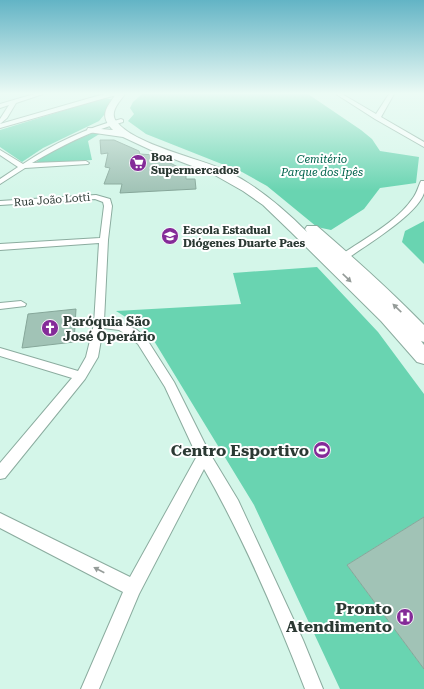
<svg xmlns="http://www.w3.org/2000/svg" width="424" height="689" font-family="'Roboto Serif',serif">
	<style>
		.green { fill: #69d4b1 }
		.building { fill: #a1c3b6; stroke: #86a79a }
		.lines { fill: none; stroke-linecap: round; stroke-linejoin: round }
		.minor-casing { stroke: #8bac9f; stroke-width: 2 }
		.primary-casing { stroke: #8bac9f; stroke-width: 2 }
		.minor { fill: #fff; fill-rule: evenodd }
		.primary { fill: #fff; fill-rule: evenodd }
		.oneway { fill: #959c99 }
		.labels { text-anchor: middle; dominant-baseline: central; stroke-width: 4; stroke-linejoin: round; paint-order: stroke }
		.far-poi-label { font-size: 11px; font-weight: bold; fill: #2b3933; stroke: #fff; text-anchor: start }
		.far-park-label { font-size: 11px; font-style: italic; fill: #00634c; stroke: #fff }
		.far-street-label { font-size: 11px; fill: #2b3933; stroke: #fff }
		.poi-label { font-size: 13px; font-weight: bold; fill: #2b3933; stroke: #fff; text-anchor: start }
		.near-poi-label { font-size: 16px; font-weight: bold; fill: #2b3933; stroke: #fff; text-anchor: end }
	</style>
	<rect width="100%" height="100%" fill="#d4f6e9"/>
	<g class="green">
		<path d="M142,94H308L361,130L372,139L380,151L419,157L416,183L380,188L364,209L331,230L317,227L267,186L242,172L146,134L128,121L134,114L130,108L133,102Z"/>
		<path d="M104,98L111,99L104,115L99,121L43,148L22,162L0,147V130Z"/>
		<path d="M95,132L101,133L88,141L92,160L35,163L51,151Z"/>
		<path d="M424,221V264L402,242L405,231Z"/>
		<path d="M317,267L378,332L424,394V517L347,565L424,669V689H340L254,505L148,331L116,311L241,304L233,273Z"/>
	</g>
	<g class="building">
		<path d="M100,140H114L139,151L140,154L154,155L186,171V179H195L196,189L120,193L122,184H104L110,168L105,167L108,153L101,154Z"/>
		<path d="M76,309L74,342L22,348L28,314Z"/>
		<path d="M424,517V669L347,565Z"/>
	</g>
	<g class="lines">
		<g class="minor-casing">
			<g id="minor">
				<path d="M34,94H43L16,103L7,118L0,124V119L9,105L0,108V104Z"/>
				<path d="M121,94L105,98L0,128V124L104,94Z"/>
				<path d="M336,94H342L376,114L389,94H394L381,117L424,142V147L375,119Z"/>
				<path d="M121,119L123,120V122C90,131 61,146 32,163L86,161L89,163L88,164L25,168L0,184V179L18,167L0,155V150L23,164C53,144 86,128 121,119Z"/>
				<path d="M421,181H424C424,185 424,189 424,193C417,215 366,245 347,259H341L340,257L341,255C365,238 396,223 413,198C417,193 418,187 421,181Z"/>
				<path d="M96,195L110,199L112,206L108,240L104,321L121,323L137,330L146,338L174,382L209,452L238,500L303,640L323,689H305C276,614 244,539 204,469L139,594L99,689H81L123,592L0,528V513L130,577L197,456L165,387L138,344L129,336L119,330L103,328L98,357L85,379L5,478L0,479V463L72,378L0,356V348L78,371L86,357L94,324L99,243L0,250V244L100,238L104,206L103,202L95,199L0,205V201Z"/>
				<path d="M21,301L26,304L25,306L0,309V303Z"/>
			</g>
		</g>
		<g class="primary-casing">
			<path id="primary" d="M116,94H125C120,101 109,112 116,121C134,145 199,158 227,171C257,186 283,208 307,232L305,229L307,226H317C354,258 390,290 424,325V342L421,341L424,345V364L417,362L381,321L290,231L263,205L243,191L213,174L153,151L123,137L88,132L87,130L88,128L113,130C99,116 106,108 116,94Z"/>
		</g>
		<use href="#minor" class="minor"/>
		<use href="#primary" class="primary"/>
	</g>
	<defs><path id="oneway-solid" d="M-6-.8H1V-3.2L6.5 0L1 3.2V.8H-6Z"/></defs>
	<g class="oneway">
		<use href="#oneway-solid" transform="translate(347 278) rotate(44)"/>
		<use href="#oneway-solid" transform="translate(397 308) rotate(-136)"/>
		<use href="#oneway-solid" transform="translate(99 570) rotate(-153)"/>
	</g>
	<linearGradient id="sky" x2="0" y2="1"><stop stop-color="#63b4c5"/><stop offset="0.49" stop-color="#ecfbf5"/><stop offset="1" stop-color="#ecfbf5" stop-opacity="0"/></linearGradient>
	<rect width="424" height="191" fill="url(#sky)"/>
	<defs>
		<g id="supermarket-disc" transform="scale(0.9)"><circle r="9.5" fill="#842b98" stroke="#fff"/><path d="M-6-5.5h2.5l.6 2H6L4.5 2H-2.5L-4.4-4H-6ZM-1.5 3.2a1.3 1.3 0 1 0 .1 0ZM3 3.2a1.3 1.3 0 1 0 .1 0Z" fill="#fff"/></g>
		<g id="school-disc" transform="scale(0.9)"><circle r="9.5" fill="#842b98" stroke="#fff"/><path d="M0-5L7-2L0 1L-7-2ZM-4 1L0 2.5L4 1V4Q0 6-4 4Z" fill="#fff"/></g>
		<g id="church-disc" transform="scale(0.9)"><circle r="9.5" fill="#842b98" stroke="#fff"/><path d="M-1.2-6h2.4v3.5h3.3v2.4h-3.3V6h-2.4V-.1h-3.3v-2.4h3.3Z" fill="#fff"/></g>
		<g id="stadium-disc" transform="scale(0.9)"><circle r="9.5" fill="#842b98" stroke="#fff"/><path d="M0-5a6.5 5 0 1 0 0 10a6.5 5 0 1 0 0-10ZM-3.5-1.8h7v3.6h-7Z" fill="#fff"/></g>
		<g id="hospital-disc" transform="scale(0.9)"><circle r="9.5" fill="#842b98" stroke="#fff"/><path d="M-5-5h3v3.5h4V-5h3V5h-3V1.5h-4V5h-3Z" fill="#fff"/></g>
	</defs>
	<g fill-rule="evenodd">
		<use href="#supermarket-disc" x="138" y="163"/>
		<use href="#school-disc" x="170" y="236"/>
		<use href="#church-disc" x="50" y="328"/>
		<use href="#stadium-disc" x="322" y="450"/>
		<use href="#hospital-disc" x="405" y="617"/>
	</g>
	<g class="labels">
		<g class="far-poi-label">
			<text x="151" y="157">Boa<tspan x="151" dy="13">Supermercados</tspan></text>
			<text x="183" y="230">Escola Estadual<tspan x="183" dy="13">Diógenes Duarte Paes</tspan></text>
		</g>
		<g class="far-park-label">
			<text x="322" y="159">Cemitério<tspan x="322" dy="13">Parque dos Ipês</tspan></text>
		</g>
		<g class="far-street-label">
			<text transform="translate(52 200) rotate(-4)">Rua João Lotti</text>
		</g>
		<g class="poi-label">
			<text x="63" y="321">Paróquia São<tspan x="63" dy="15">José Operário</tspan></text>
		</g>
		<g class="near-poi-label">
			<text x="309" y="450">Centro Esportivo</text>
			<text x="392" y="608">Pronto<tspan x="392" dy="18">Atendimento</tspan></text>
		</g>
	</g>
</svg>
